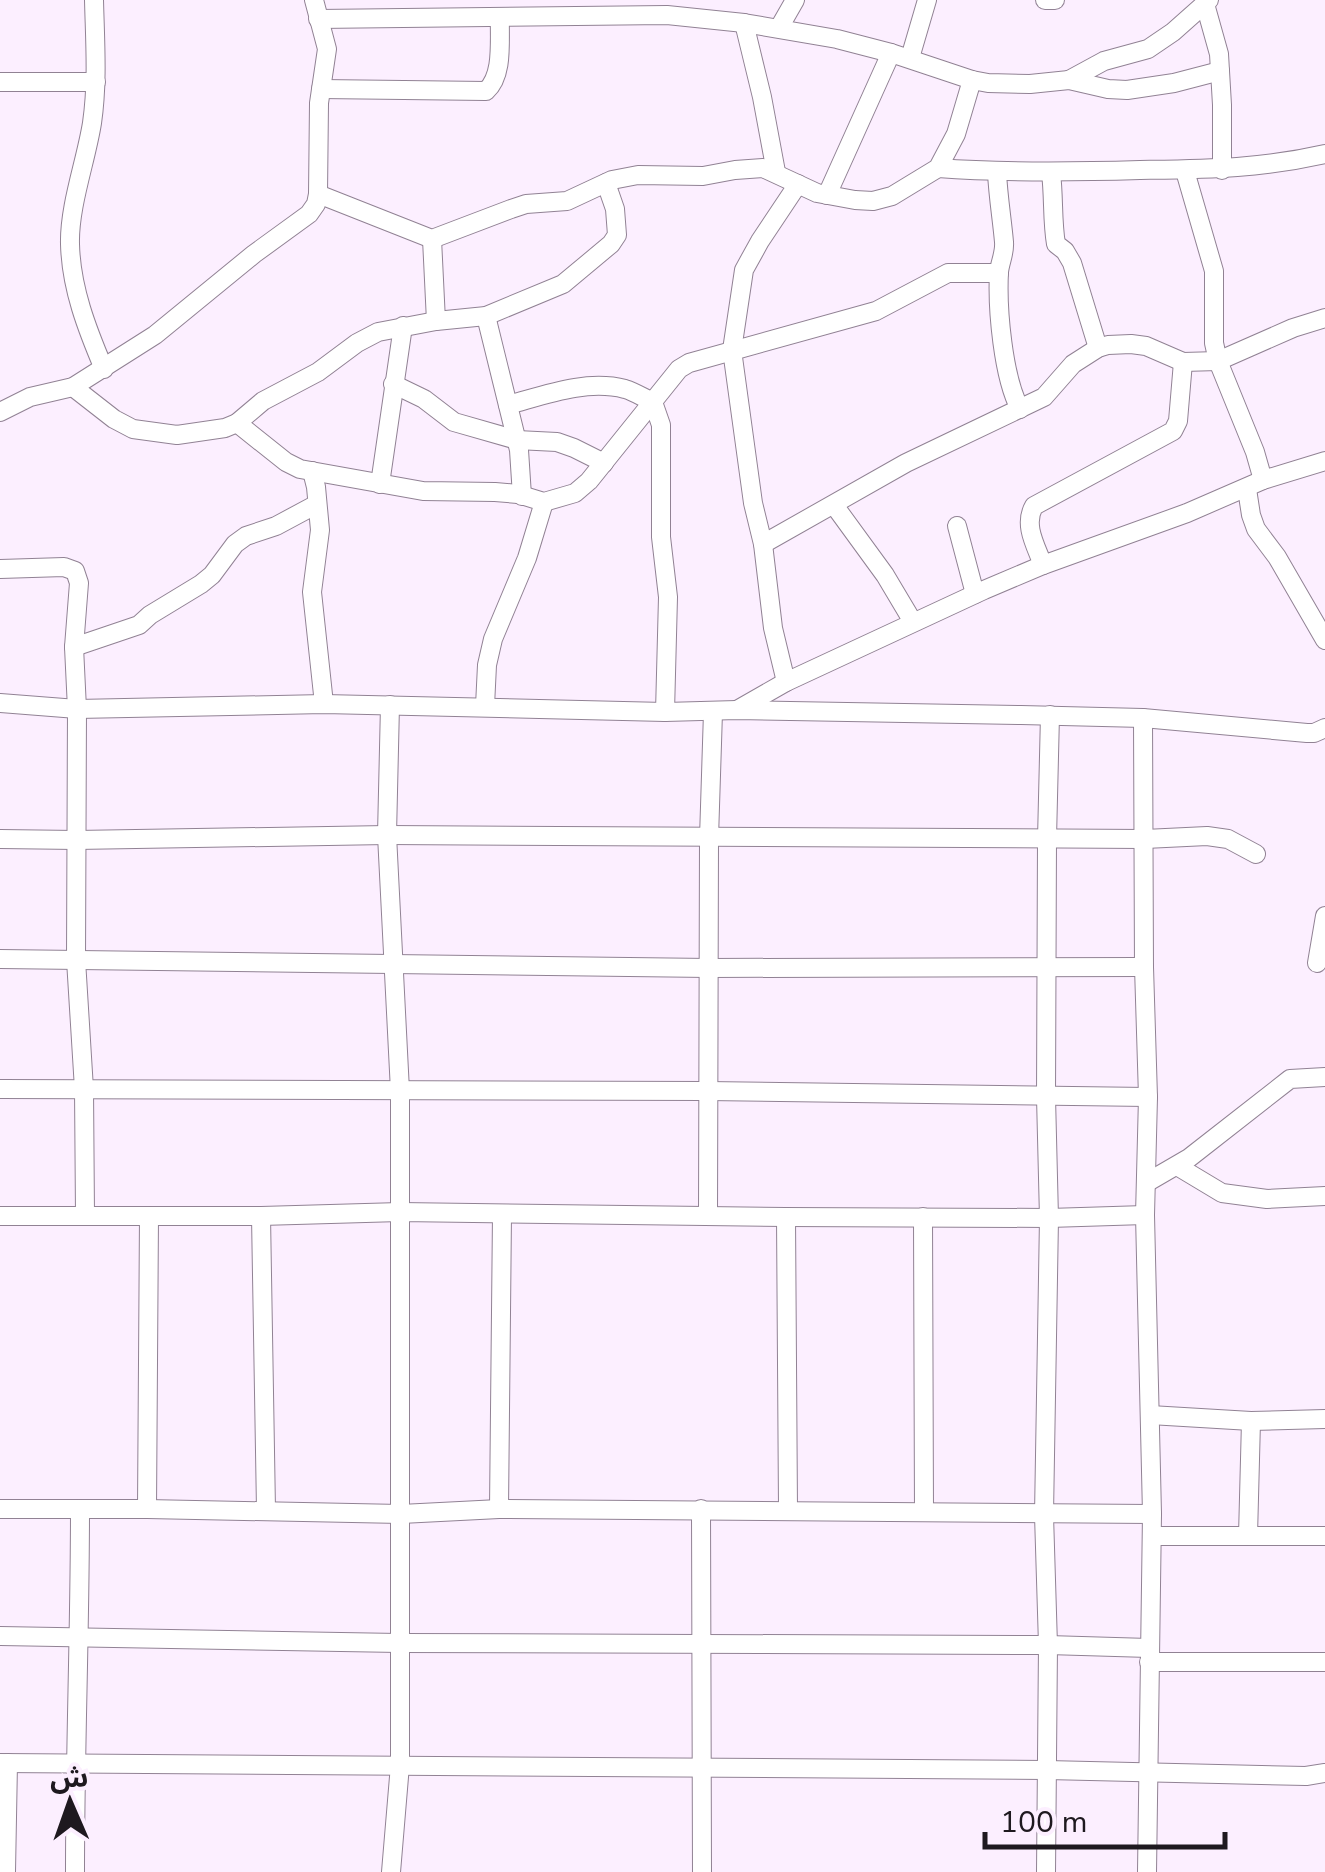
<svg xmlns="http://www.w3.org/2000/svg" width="1325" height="1872" font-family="'Nunito Sans','Noto Sans Arabic',sans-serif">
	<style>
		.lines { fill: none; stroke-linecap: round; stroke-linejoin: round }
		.street-casing { stroke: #918294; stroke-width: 20 }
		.street { stroke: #fff; stroke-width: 18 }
	</style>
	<rect width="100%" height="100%" fill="#fcefff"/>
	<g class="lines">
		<g class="street-casing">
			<g id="street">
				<path d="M94,0C95,41 98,82 92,123C86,161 69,206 70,244C71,288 87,329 104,369"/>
				<path d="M1045,0H1055"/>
				<path d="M1205,4L1219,54L1222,105V170"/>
				<path d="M318,19L667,15L744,23L837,39L891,53L972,80L988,83L1030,84L1069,80L1108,89L1127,90L1174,83L1220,71"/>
				<path d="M744,23L762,97L776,172"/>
				<path d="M779,28L795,0"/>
				<path d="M910,58L927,0"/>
				<path d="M1069,80L1104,61L1148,49L1173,32L1209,0"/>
				<path d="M0,82H96"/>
				<path d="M321,89L486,91C504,75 499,40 500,17"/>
				<path d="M938,168C1005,173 1072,172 1140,170C1206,169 1259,169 1325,154"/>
				<path d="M1185,171L1214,271V343L1218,361L1255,452L1263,480"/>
				<path d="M997,172C998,196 1002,219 1004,242C1005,253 1000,262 999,272C997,309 1003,377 1020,409"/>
				<path d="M1051,173C1054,197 1052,221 1056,244L1065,251L1072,263L1098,348"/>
				<path d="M318,194L432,239L511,209L526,204L567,201L612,180L638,175L703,176L735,170L763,168L817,193L855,200L873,201L892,196L938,168L956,134L972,80"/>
				<path d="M827,195L891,53"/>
				<path d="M432,239L436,321"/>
				<path d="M486,316L519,450L522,496"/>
				<path d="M393,384L424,399L454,422L517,440L557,442L574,448L604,463"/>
				<path d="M73,387L114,419L133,429L177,435L225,428L237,423L263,401L318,372L357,343L378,332L436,321L486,316L563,284L611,244L617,235L615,209L606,183"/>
				<path d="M508,405C545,395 586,379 625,389C635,392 644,398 653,402L661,425V537L668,597L665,712"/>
				<path d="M0,412L30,397L73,387L155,335L254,254L309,214L316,204L318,194L319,103L327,49L314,0"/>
				<path d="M237,423L286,462L300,469L423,491L495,492L518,494L544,502L575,493L589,481L679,369L689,363L876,311L948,273H999"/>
				<path d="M312,471L316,487L320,530L312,592L324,704"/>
				<path d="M380,484L403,326"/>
				<path d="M1247,489L1251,515L1256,529L1277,557L1325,640"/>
				<path d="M834,505L885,575L913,622"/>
				<path d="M957,526L975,594"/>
				<path d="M763,544L906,463L1044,397L1073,364L1098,348L1108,345L1131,344L1146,346L1183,362L1218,361L1293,328L1325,318"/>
				<path d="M1043,565C1036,546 1023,525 1034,506L1173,431L1178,421L1183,362"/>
				<path d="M0,569L64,567L75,571L79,583L74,647L77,709L76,960L84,1089L85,1215"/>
				<path d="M74,647L139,625L150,615L201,584L212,575L235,544L246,536L276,526L317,504"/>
				<path d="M786,682L773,628L763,544L753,503L732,350L744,270L760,241L798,184"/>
				<path d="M0,703L77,709L324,704L665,712L737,710L1021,715L1143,718L1307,733H1314L1325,728"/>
				<path d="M390,705L387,835L400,1091V1765L391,1872"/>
				<path d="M485,706L487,665L493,639L527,558L544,502"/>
				<path d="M737,710L786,682L984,590L1043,565L1187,513L1263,480L1325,461"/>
				<path d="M1143,718L1144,967L1148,1097L1145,1215L1152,1514L1147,1872"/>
				<path d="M0,839L76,840L387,835L1145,839L1207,836L1228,839L1256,854"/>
				<path d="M0,959L709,968L1144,967"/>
				<path d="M1317,963L1325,916"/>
				<path d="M0,1089L707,1091L1148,1097"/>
				<path d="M1177,1166L1222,1193L1267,1199L1325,1196"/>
				<path d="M1146,1183L1189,1158L1290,1079L1325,1077"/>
				<path d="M708,1215L709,838L713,712"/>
				<path d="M0,1216H261L400,1212L786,1217L1049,1218L1145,1215"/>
				<path d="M261,1216L266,1510"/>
				<path d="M786,1217L788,1509"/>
				<path d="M923,1217L924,1512"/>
				<path d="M1150,1415L1251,1421L1325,1419"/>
				<path d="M0,1509H147L401,1514L499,1509L1152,1514"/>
				<path d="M147,1509L149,1216"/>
				<path d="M499,1509L502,1214"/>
				<path d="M701,1509L702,1872"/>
				<path d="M1152,1536H1325"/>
				<path d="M1248,1536L1251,1421"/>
				<path d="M0,1636L399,1643L1048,1645L1149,1648"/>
				<path d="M1149,1662H1325"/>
				<path d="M0,1763L1047,1770L1306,1776L1325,1773"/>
				<path d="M6,1872L8,1763"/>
				<path d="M75,1872C75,1751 80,1630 80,1509"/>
				<path d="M1046,1872L1048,1645L1044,1515L1049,1218L1046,1097L1047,839L1050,715"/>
			</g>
		</g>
		<use href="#street" class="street"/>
	</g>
	<g transform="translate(70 1802) rotate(358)" stroke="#fcefff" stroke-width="8" paint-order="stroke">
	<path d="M0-8L18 38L0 25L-18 38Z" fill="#1e191f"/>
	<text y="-15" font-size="28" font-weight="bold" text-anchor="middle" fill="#1e191f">ش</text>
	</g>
	<path d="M985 1832v15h240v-15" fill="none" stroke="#1e191f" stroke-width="5"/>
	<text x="1000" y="1832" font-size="30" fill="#1e191f" stroke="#fcefff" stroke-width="8" paint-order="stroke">100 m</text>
</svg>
